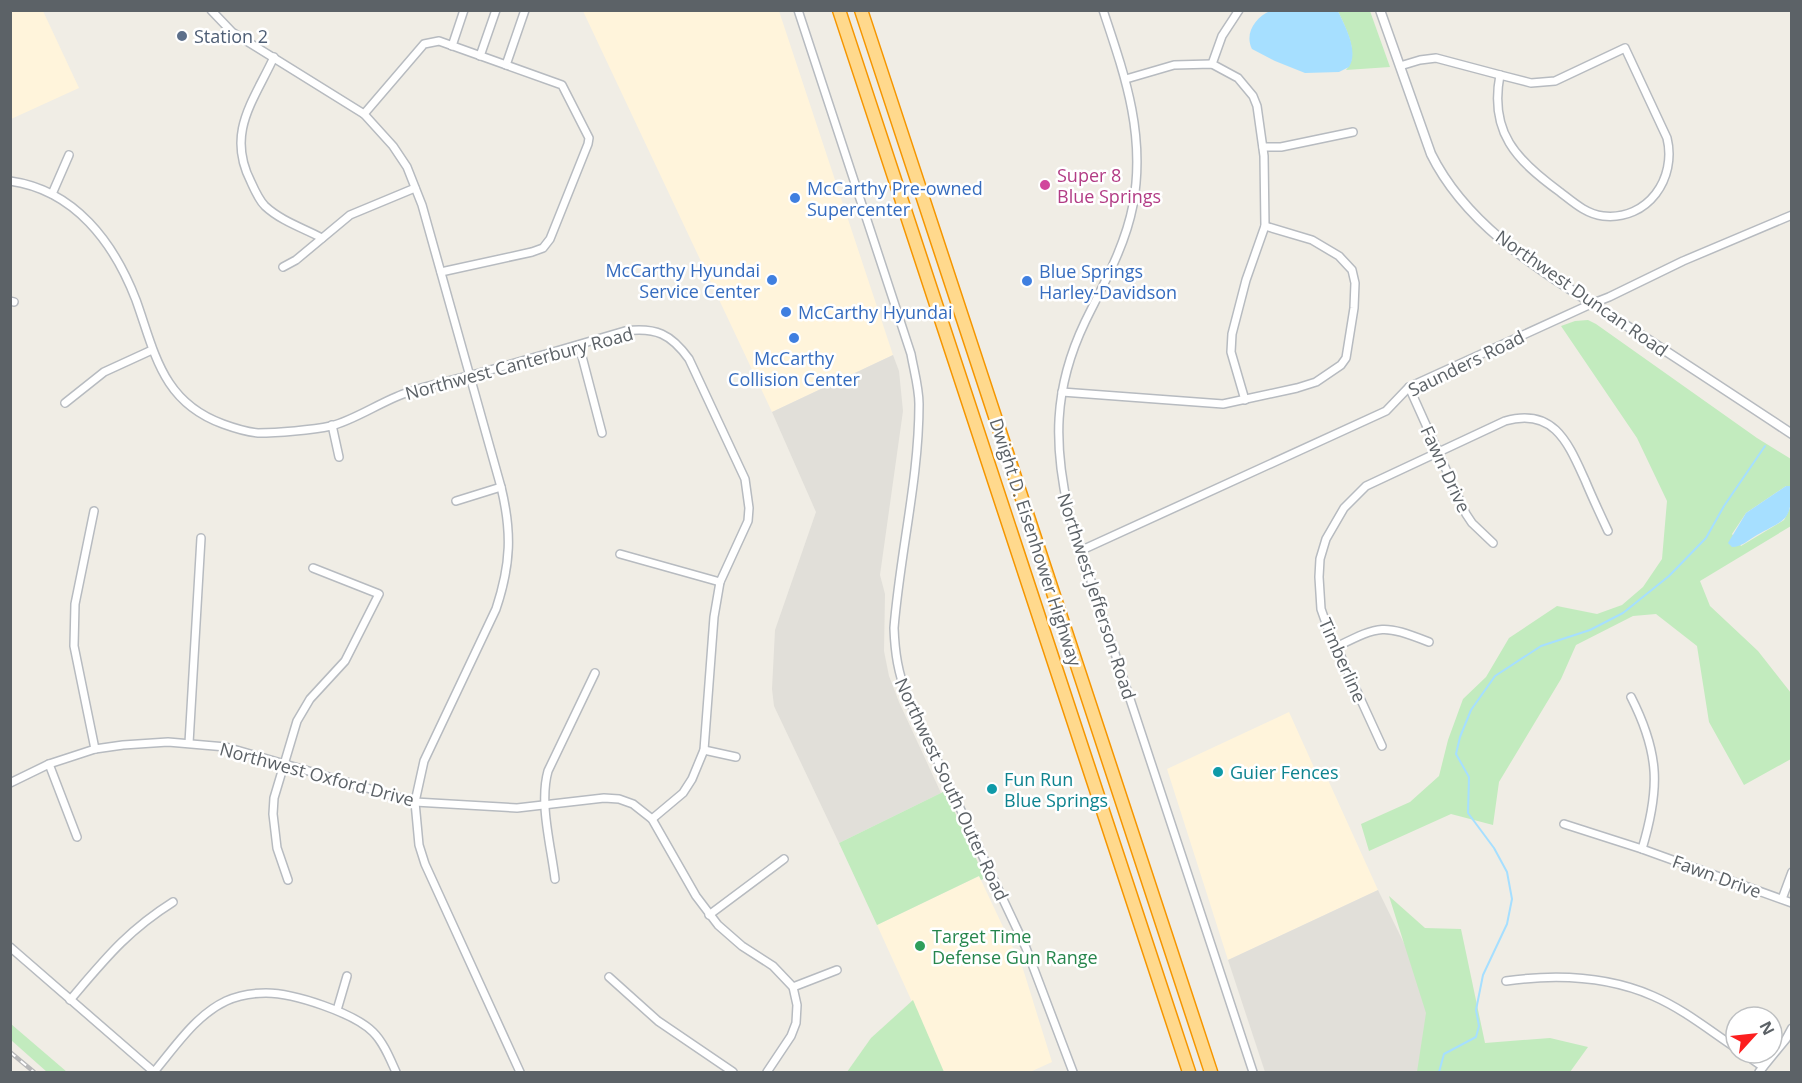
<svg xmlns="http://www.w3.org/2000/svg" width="1802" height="1083" font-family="'Open Sans',sans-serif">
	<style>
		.commercial { fill: #fff4db }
		.industrial { fill: #e1dfd9 }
		.green { fill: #c2ebbe }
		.water { fill: #a6dfff }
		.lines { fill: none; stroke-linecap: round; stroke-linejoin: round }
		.stream { stroke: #a6dfff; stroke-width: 2 }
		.minor-casing { stroke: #b7bbc0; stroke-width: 10 }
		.tertiary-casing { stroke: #b7bbc0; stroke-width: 11 }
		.motorway-casing { stroke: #f59600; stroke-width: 15 }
		.minor { stroke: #fff; stroke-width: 7 }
		.tertiary { stroke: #fff; stroke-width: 8 }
		.motorway { stroke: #ffd98d; stroke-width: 12 }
		.rail-casing { stroke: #b6b7b8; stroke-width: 4.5 }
		.rail { stroke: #fff; stroke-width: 2; stroke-dasharray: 7; stroke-linecap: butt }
		.service-dot { fill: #5c6f8a; stroke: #fff; stroke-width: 2 }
		.hotel-dot { fill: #d1479c; stroke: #fff; stroke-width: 2 }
		.shop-dot { fill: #3f7fe0; stroke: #fff; stroke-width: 2 }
		.culture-dot { fill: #0f9aa8; stroke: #fff; stroke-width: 2 }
		.leisure-dot { fill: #2e9e5b; stroke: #fff; stroke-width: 2 }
		.labels { text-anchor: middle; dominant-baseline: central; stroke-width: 5; stroke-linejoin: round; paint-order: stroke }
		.service-label { font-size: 18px; fill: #4e5e75; stroke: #fff; text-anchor: start }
		.hotel-label { font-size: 18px; fill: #b23c85; stroke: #fff; text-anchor: start }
		.shop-label { font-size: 18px; fill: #366cbe; stroke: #fff; text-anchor: start }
		.street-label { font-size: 18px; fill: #5c6267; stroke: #fff }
		.culture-label { font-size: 18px; fill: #0d838f; stroke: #fff; text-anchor: start }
		.leisure-label { font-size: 18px; fill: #27864d; stroke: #fff; text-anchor: start }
	</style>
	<rect width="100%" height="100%" fill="#f0ede5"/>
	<g class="commercial">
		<path d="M10,11H43L79,88L11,119Z"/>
		<path d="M583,11H779L893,355L772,412Z"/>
		<path d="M1289,712L1317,774L1324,771L1378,890L1228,960L1167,769Z"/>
		<path d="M979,876L1023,969L1052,1062L1030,1072H944L877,925Z"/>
	</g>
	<g class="industrial">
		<path d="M893,355L899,371L903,411L880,575L885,594L884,651L889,676L899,702L941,793L839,843L774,706L772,689L775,630L816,512L772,412Z"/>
		<path d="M1378,890L1467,1072H1265L1228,960Z"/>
	</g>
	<g class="green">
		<path d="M1338,11H1370L1390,67L1346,70C1361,55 1345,27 1338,11Z"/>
		<path d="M1588,320L1596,324L1757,438L1791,459V486H1786L1746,513L1732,534L1741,546L1784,520L1791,506V526L1700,581L1710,606L1758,651L1791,693V759L1744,785L1709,722L1697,646L1656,614L1633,616L1576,645L1561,679L1499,782L1493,825L1451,814L1369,851L1361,824L1410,802L1439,776L1448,740L1463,699L1486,677L1509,638L1557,606L1597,614L1622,605L1643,587L1662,559L1667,501L1637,438L1561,326L1575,321Z"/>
		<path d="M945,791L985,878L981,880L979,876L877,925L839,843Z"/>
		<path d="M1389,896L1425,928L1461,929L1485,1043L1550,1038L1588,1047L1570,1072H1417L1426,1013Z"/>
		<path d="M913,1000L944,1072H847L871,1038Z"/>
		<path d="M11,1024L67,1072H47L11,1040Z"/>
	</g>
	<g class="water">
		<path d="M1270,11H1338C1345,26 1359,51 1349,67L1339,72L1305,73L1275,61L1252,49C1244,33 1256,17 1270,11Z"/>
		<path d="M1786,486H1791C1792,522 1785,519 1757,535C1748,540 1742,547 1732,547L1728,543L1746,513Z"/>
	</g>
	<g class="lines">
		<path class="stream" d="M1439,1072L1444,1054L1476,1037L1479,1026L1476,1010L1483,975L1507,924L1512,899L1507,872L1494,848L1468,813L1469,777L1456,754L1460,737L1471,710L1495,676L1541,646L1590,630L1623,613L1669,576L1706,538L1724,506L1765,446"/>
		<g class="minor-casing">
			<g id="minor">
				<path d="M211,10L232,32L364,114L393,146L407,167L422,205L501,487C512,532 511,564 496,609L424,761L415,802L419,845L425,864L520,1072"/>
				<path d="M798,10L911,354C914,371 919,388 919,404C919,479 900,553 894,628C895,654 898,672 907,696L1026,948L1073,1072"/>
				<path d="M1103,10C1125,76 1146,135 1133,205C1125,247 1103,285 1085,322C1053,389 1053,446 1070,517L1253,1072"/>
				<path d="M452,46L464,10"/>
				<path d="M1625,48L1667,138C1677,178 1648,221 1603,216C1586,214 1573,202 1560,192C1516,160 1489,132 1500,75L1531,83L1555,81Z"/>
				<path d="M480,56L496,10"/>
				<path d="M274,57C253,102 226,133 251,182C255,191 259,200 265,206C281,221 303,228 322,238"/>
				<path d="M1212,64L1222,36L1239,10"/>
				<path d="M506,65L525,10"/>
				<path d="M1400,66L1420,60L1436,58L1500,75"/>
				<path d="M1126,79L1174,65L1212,64L1238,78L1253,96L1257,106L1264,156L1265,226L1246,280L1232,334L1231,352L1245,400"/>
				<path d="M364,114L424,44L439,41L562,85L589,138L588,144L550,239L543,248L532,252L441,272"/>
				<path d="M1263,147H1281L1353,132"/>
				<path d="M10,181C75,190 114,243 136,300C155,353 162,402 223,424C234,428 247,432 258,433C278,433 312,430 331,426C355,420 382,401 406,393C427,385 450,381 472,375C523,361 574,346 625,331C656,327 671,334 689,359L745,479L749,508L748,521L720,582L714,617L704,750L692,779L683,793L652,819"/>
				<path d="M52,194L69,155"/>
				<path d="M283,267L296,260L350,215L415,188"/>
				<path d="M10,301L14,302"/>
				<path d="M579,345L602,433"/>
				<path d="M1409,387L1466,514L1472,523L1493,543"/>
				<path d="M1062,392L1223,404L1297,388L1316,382L1341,365L1346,358L1354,308L1355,283L1352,270L1339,256L1312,240L1265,226"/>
				<path d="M65,403L104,372L152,350"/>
				<path d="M332,425L339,457"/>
				<path d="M456,501L501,487"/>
				<path d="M94,511L75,604L74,646L95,749"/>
				<path d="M1082,550L1386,411L1409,387L1591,304L1609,297L1683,261L1792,215"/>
				<path d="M620,554L720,582"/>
				<path d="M1336,647C1381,625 1382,624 1429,642"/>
				<path d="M1631,697C1660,754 1660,789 1642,849"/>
				<path d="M189,743L201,538"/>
				<path d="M1382,746L1327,626L1321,609L1319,577L1320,559L1326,539L1344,508L1366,486L1505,421C1554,407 1568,443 1585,480C1592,497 1600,514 1608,531"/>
				<path d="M704,750L736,757"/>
				<path d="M49,764L77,837"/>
				<path d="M10,783L49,764L95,749L123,745L168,742L226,747L415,802L517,808L604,798L619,799L633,804L652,819L696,896L718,925L742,946L773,966L793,987L797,1005L796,1023L791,1036L767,1072"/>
				<path d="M1564,824L1642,849L1792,903"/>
				<path d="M555,879C551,846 539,803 548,771L595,673"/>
				<path d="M288,880L277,848L273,814L274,798L297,721L310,699L345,661L379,594L313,568"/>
				<path d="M1782,899L1792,872"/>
				<path d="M709,915L784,859"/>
				<path d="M10,947L154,1072"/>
				<path d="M609,977L658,1021L733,1072"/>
				<path d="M1506,981C1556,974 1607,976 1653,996C1683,1009 1709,1030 1736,1048"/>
				<path d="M793,987L837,970"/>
				<path d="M70,1000C105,959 127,931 173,902"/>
				<path d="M337,1010L347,976"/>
				<path d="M1743,1053L1763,1067"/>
				<path d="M154,1072C175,1047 196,1015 226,1001C239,995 253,993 266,993C294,993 354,1013 373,1032C384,1043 390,1059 396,1072"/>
				<path d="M1759,1072L1786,1039L1792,1028"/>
			</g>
		</g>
		<g class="tertiary-casing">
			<path id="tertiary" d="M1380,10L1431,154C1470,233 1553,277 1624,324C1680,360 1736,397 1792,434"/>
		</g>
		<g class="motorway-casing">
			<g id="motorway">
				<path d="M839,10L1189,1072"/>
				<path d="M861,10L1211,1072"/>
			</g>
		</g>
		<use href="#minor" class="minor"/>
		<use href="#tertiary" class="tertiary"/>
		<use href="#motorway" class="motorway"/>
		<g class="rail-casing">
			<path id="rail" d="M10,1052L34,1072"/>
		</g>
		<use href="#rail" class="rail"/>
	</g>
	<circle class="service-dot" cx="182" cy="36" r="6"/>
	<circle class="hotel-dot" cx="1045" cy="185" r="6"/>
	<g class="shop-dot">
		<circle cx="795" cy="198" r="6"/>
		<circle cx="772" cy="280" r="6"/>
		<circle cx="1027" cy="281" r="6"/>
		<circle cx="786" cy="312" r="6"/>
		<circle cx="794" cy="338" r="6"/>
	</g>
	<g class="culture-dot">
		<circle cx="1218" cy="772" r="6"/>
		<circle cx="992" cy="789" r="6"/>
	</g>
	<circle class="leisure-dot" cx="920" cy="946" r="6"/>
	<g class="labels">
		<g class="service-label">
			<text x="194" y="36">Station 2</text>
		</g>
		<g class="hotel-label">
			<text x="1057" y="175">Super 8<tspan x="1057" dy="21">Blue Springs</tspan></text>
		</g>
		<g class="shop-label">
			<text x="807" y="188">McCarthy Pre-owned<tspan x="807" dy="21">Supercenter</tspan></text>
			<text x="760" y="270" text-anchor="end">McCarthy Hyundai<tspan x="760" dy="21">Service Center</tspan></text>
			<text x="1039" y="271">Blue Springs<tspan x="1039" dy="21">Harley-Davidson</tspan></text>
			<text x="798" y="312">McCarthy Hyundai</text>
			<text x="794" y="358" text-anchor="middle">McCarthy<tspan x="794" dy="21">Collision Center</tspan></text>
		</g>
		<g class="street-label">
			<text transform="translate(1582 293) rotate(35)">Northwest Duncan Road</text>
			<text transform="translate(519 363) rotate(-15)">Northwest Canterbury Road</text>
			<text transform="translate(1466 363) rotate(-26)">Saunders Road</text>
			<text transform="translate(1446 469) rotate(65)">Fawn Drive</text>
			<text transform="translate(1036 542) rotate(72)">Dwight D. Eisenhower Highway</text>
			<text transform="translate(1097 596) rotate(72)">Northwest Jefferson Road</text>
			<text transform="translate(1343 660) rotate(66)">Timberline</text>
			<text transform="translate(317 774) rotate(15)">Northwest Oxford Drive</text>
			<text transform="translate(952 789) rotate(65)">Northwest South Outer Road</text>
			<text transform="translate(1717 876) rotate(20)">Fawn Drive</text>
		</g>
		<g class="culture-label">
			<text x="1230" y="772">Guier Fences</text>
			<text x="1004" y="779">Fun Run<tspan x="1004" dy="21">Blue Springs</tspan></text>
		</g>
		<g class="leisure-label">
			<text x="932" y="936">Target Time<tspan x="932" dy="21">Defense Gun Range</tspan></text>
		</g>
	</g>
	<rect width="1802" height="1083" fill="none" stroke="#5c6267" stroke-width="24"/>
	<g transform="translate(1754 1035) rotate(63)"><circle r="28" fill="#ffffff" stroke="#bec0c2" stroke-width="1.5"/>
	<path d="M0-4.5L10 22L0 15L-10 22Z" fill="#fc1f1f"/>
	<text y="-9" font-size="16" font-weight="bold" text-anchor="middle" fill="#5c6267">N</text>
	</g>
</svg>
